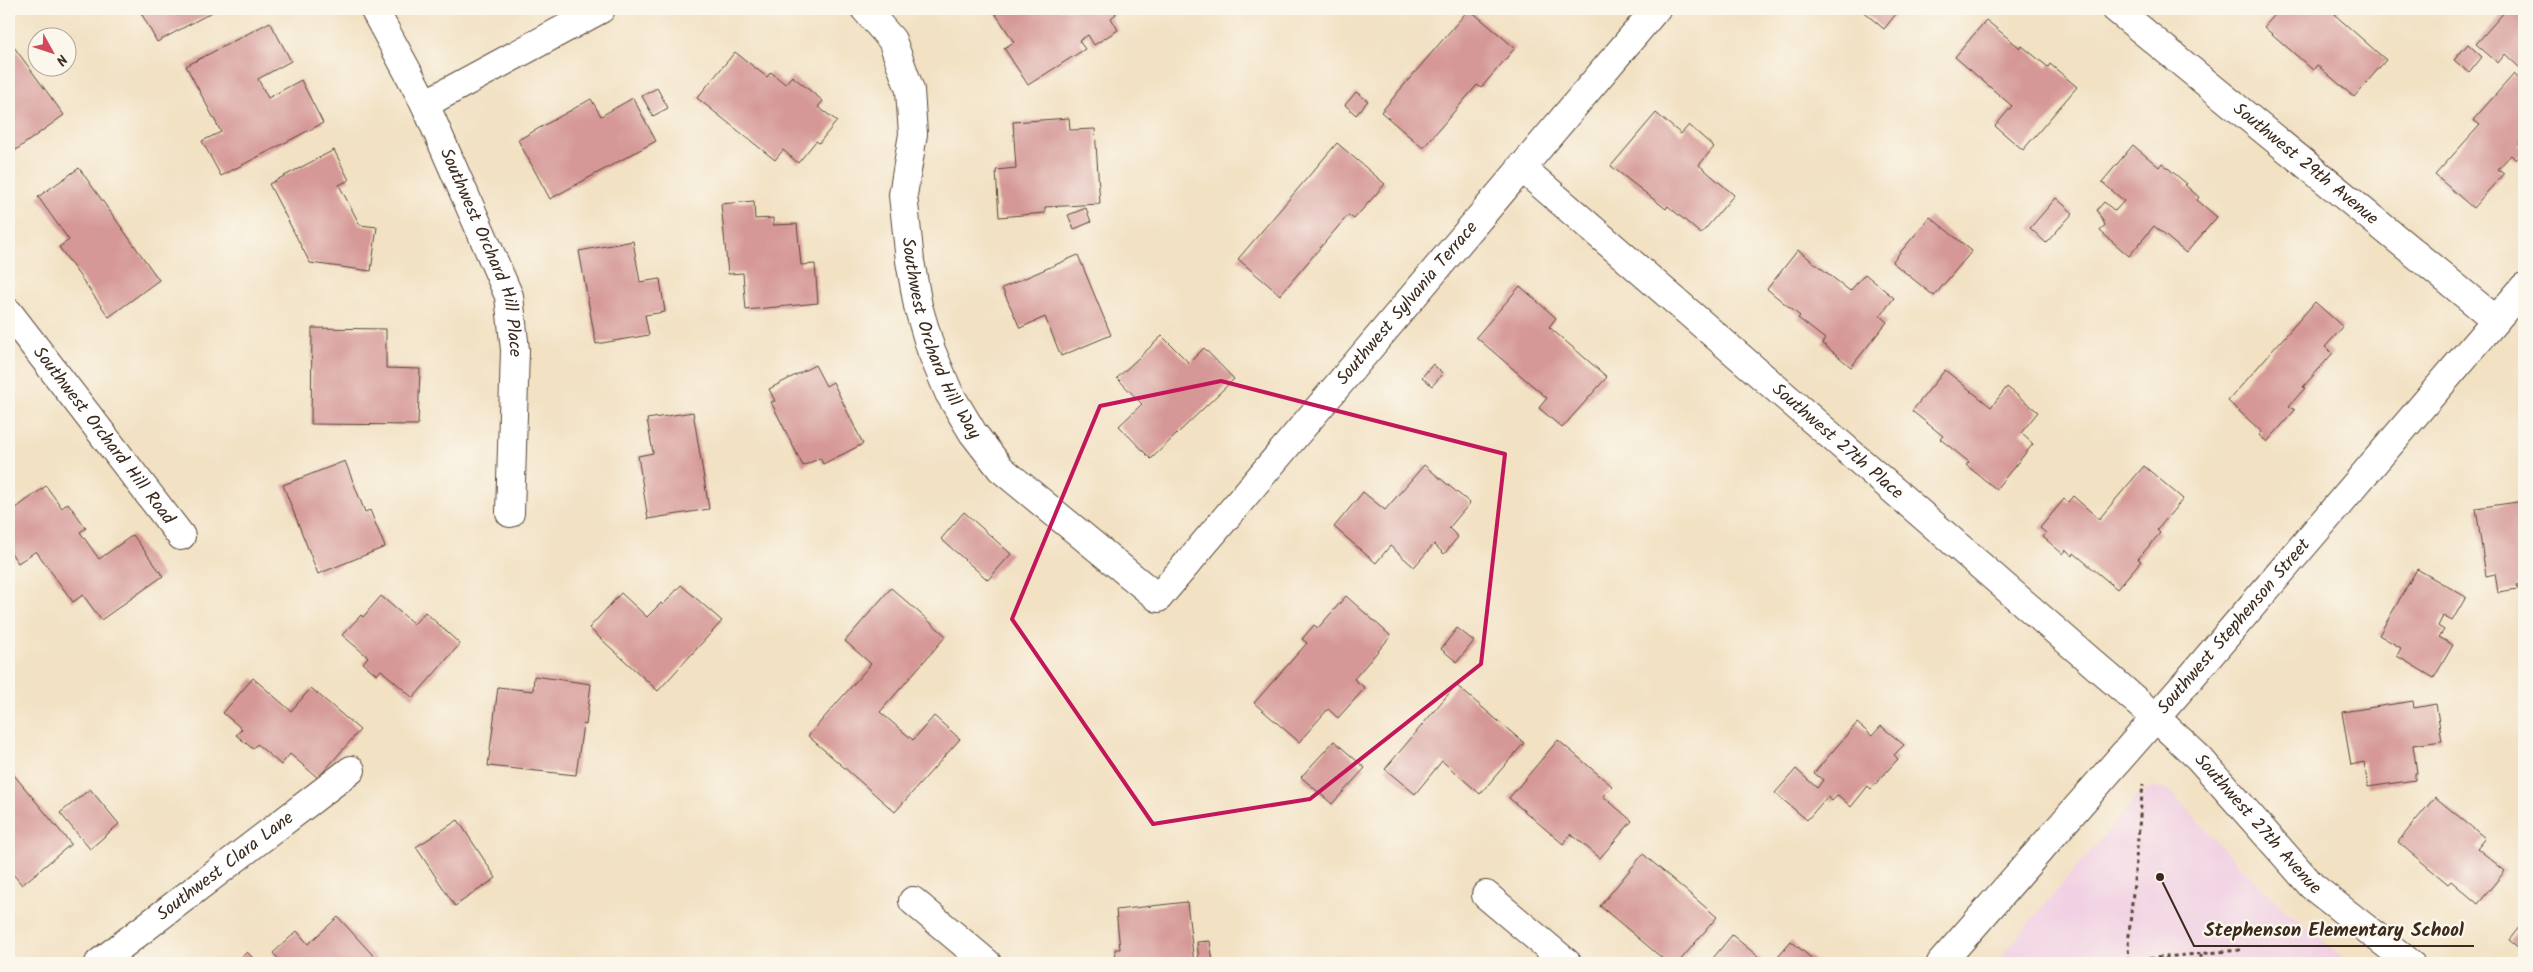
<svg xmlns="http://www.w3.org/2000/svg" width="2533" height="972" font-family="Kalam,sans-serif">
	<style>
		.built { fill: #f1d0e3 }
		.building { fill: #d59896 }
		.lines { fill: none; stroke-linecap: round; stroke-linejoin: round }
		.minor-casing { stroke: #564537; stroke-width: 30 }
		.path { stroke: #564537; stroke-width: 3; stroke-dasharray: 4 4; stroke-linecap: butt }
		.minor { stroke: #fff; stroke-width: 28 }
		.marked { fill: none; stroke: #c2185b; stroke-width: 4; stroke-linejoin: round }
		.labels { text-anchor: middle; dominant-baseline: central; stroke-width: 4.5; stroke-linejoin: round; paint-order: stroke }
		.street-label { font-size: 18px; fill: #3b2a1e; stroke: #fbf7ec }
		.leader { fill: none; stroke: #3b2a1e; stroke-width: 2 }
		.callout-dot { fill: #3b2a1e; stroke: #fbf7ec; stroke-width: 2 }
		.callout-label { font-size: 19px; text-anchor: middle; font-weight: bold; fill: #3b2a1e; stroke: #fbf7ec; stroke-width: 4.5; stroke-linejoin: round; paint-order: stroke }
	</style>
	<rect width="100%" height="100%" fill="#fbf7ec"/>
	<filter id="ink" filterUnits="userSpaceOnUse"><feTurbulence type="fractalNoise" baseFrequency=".02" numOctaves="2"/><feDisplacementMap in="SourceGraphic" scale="10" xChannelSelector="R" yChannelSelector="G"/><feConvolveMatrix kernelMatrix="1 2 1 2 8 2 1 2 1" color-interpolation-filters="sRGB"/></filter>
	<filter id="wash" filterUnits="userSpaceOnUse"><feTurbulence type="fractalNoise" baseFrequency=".0096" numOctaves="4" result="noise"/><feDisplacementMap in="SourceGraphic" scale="20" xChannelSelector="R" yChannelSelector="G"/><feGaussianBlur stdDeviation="1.12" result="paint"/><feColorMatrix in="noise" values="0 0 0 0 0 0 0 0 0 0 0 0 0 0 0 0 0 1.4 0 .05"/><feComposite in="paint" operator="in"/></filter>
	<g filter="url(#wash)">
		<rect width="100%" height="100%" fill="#f2e1c3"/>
		<path class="built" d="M2152,787L2164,788L2173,794L2221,847L2282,907L2349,963H1995L2137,796Z"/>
		<g id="blocks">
			<g class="building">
				<path d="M139,9H218L157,42Z"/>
				<path d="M996,9H1113L1116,14L1111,18L1118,30L1094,45L1088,35L1079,41L1085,49L1028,85L1004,48L1014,42L993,10Z"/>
				<path d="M1469,9L1515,48L1481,88L1477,85L1423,148L1381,112Z"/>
				<path d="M1860,9H1900L1884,29Z"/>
				<path d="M2280,9H2340L2335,15L2386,60L2354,97L2317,65L2313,70L2264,27Z"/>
				<path d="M2507,9H2518L2524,14V63L2520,68L2505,54L2498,63L2476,44Z"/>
				<path d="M1986,20L2020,48L2022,46L2048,67L2050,64L2077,87L2023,150L1995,126L2012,106L1955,57Z"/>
				<path d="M270,22L291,61L258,79L268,98L301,80L323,123L221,176L202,141L221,132L186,66Z"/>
				<path d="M11,43L64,115L9,155V45Z"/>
				<path d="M2468,44L2482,57L2469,73L2454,60Z"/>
				<path d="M735,52L767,77L771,72L785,84L792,76L823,101L818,107L837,121L819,143L816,141L798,163L783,150L775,160L697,98Z"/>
				<path d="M2514,74L2524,83V138L2519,144L2524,151L2516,160L2511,155L2498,169L2504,173L2473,208L2435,175L2480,125L2473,120Z"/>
				<path d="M657,88L668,108L653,116L642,96Z"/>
				<path d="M1356,92L1368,101L1356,115L1345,105Z"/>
				<path d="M633,98L656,141L550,199L518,140L591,99L601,116Z"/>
				<path d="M1656,113L1681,134L1689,125L1714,147L1699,165L1734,195L1701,234L1668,206L1666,209L1611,166Z"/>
				<path d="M1069,118L1070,130L1095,129L1100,204L1045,207V213L999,217L996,170L1016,168L1013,122Z"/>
				<path d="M1337,143L1385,184L1354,219L1348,215L1280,295L1238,259Z"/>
				<path d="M2133,145L2159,167L2162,163L2187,184L2185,185L2199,197L2197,200L2217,217L2186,253L2154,226L2129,256L2100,231L2105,225L2097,210L2104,202L2115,211L2124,201L2102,182Z"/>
				<path d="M334,150L349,180L339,185L360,225L377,227L371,271L310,263L269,184Z"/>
				<path d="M79,168L159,280L109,317L59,247L69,240L38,197Z"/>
				<path d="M2056,198L2073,213L2046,243L2030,228Z"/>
				<path d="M754,201L755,219L773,218V225L797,224L801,265L815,264L818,303L746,310L743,273L728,274L721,204Z"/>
				<path d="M1086,208L1091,222L1074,229L1068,215Z"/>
				<path d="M1930,217L1972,251L1934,296L1892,262Z"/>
				<path d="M633,241L640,282L660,279L665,312L645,315L649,335L596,344L579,251Z"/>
				<path d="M1798,250L1850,291L1865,274L1894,298L1880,316L1887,322L1851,367L1822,343L1825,339L1798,318L1800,316L1767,289Z"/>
				<path d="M1078,255L1111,335L1061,356L1045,317L1020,328L1002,288Z"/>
				<path d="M1520,286L1556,318L1549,327L1607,377L1562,428L1539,408L1547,398L1476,337Z"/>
				<path d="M2315,302L2343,327L2325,347L2333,353L2303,387L2305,388L2289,406L2295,410L2267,442L2259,435L2262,432L2228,401Z"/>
				<path d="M312,328L386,329V368L420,369L418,425L311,424Z"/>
				<path d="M1162,336L1189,363L1204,348L1234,379L1151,459L1119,426L1142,404L1117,378Z"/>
				<path d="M1433,364L1443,374L1432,386L1422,377Z"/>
				<path d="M815,365L826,386L833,382L863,444L823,464L820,458L803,466L771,402L775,401L769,389Z"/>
				<path d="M1945,370L1991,407L2007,387L2038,412L2021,433L2033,444L1996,489L1966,465L1969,462L1940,439L1943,436L1912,411Z"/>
				<path d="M693,412L709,509L648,519L638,456L653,453L647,419Z"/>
				<path d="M345,461L365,512L370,510L385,547L318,574L283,485Z"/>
				<path d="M1424,465L1470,503L1449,528L1458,537L1444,554L1434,544L1414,567L1390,546L1376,563L1334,527L1363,492L1385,510Z"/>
				<path d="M2144,466L2183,499L2157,530L2160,533L2138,559L2141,561L2117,589L2074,553L2073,556L2066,550L2063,554L2043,537L2046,533L2040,528L2064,499L2068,502L2073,496L2099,519Z"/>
				<path d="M46,486L62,508L68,503L86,528L80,532L99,559L133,535L163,576L101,620L83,595L73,602L36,551L18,563L9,550V513Z"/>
				<path d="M2524,501V584L2517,585L2518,589L2498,592L2495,574L2486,576L2476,508Z"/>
				<path d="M964,512L1011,554L988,580L941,539Z"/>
				<path d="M2417,569L2466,597L2452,621L2443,616L2438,626L2444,630L2439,637L2453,645L2434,678L2397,656L2401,648L2379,635Z"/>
				<path d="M681,585L722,621L658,691L589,628L621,593L647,617L661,603L663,605Z"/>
				<path d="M891,588L946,636L880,712L913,740L934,716L960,739L895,812L808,736L871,664L845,641Z"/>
				<path d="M381,596L414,624L425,612L460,644L413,698L381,670L377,675L363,663L368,657L342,635L361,615L363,617Z"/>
				<path d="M1346,596L1391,636L1354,679L1365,688L1338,718L1328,709L1299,742L1254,703L1307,643L1302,639L1314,625L1318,628Z"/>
				<path d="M1457,628L1474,641L1457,662L1441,649Z"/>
				<path d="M534,676L591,684L586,725L583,724L576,775L488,766L498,687L533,691Z"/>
				<path d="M253,678L291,711L311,688L360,730L318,778L290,754L281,765L257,744L253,749L236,735L242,729L223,713Z"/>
				<path d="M1456,685L1524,743L1480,794L1442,761L1415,794L1385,769Z"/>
				<path d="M2413,701L2414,708L2436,704L2442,741L2413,745L2417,773H2415V780L2368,787L2364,762L2351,765L2342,712Z"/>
				<path d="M1857,723L1872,736L1881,726L1904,745L1894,755L1898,759L1871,789L1868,786L1851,807L1838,795L1832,801L1827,797L1807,820L1775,793L1796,769L1817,788L1823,780L1814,773Z"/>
				<path d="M1558,740L1612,786L1603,796L1632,821L1600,858L1571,834L1563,844L1509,798Z"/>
				<path d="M1334,741L1365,768L1332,804L1301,777Z"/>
				<path d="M9,769L71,844L22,885L9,869Z"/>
				<path d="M90,789L119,824L90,849L60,813Z"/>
				<path d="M2435,797L2485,838L2477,848L2505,871L2478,904L2451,881L2448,884L2398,842Z"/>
				<path d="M458,820L496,878L455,906L416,847Z"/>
				<path d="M1643,854L1717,917L1678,963H1668L1600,906Z"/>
				<path d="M1187,902L1194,963H1116L1115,949H1120L1116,910Z"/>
				<path d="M338,917L380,963H282L273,953L297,931L308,944Z"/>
				<path d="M2524,921V952L2509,940Z"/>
				<path d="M1732,935L1766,963H1709Z"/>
				<path d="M1210,941L1213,962L1199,963L1197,942Z"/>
				<path d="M1791,941L1817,963H1772Z"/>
				<path d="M247,952L258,963H235Z"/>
				<path d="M2196,960L2197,963H2180V962Z"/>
			</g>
		</g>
	</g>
	<g filter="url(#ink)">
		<use href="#blocks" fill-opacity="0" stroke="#564537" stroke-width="1"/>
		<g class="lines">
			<g class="minor-casing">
				<g id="minor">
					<path id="s1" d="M374,9L425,104L509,296L515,350L510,513"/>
					<path id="s2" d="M865,9L892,40L910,90L913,134L903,195L910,261L918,306L931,350L949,393L973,433L1001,469L1158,598L1656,9"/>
					<path id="s3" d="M2116,9L2496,320"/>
					<path d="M425,104L601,9"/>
					<path id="s4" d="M1521,167L2155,717L2199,758L2312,886L2410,963"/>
					<path id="s5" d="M9,313L181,536"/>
					<path d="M1486,895L1567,963"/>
					<path d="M913,901L987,963"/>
					<path id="s6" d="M99,963L351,770"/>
					<path id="s7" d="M1941,963L2186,683L2524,287"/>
				</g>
			</g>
			<g class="path">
				<path d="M2201,954V963"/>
				<path d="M2129,961L2128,946L2143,784"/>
				<path d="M2101,963L2240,950"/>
			</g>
			<use href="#minor" class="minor"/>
		</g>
	</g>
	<path class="marked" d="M1221,381L1505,454L1481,664L1310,799L1153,824L1012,619L1100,406Z"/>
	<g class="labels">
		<g class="street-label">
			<text stroke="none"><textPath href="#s3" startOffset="245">Southwest 29th Avenue</textPath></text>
			<text stroke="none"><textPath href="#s1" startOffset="268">Southwest Orchard Hill Place</textPath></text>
			<text stroke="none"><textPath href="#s2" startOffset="1086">Southwest Sylvania Terrace</textPath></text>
			<text stroke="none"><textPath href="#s2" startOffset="350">Southwest Orchard Hill Way</textPath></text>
			<text stroke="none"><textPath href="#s5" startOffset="155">Southwest Orchard Hill Road</textPath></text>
			<text stroke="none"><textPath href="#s4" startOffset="419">Southwest 27th Place</textPath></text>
			<text stroke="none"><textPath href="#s7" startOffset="446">Southwest Stephenson Street</textPath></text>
			<text stroke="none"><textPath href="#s4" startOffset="988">Southwest 27th Avenue</textPath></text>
			<text stroke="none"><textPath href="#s6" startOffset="159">Southwest Clara Lane</textPath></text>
		</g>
	</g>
	<path class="leader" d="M2160 877L2194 946H2474"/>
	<circle class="callout-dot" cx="2160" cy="877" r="5"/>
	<g class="callout-label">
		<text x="2334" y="936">Stephenson Elementary School</text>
	</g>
	<rect width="2533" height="972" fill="none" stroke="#fbf7ec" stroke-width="30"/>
	<g transform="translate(52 52) rotate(130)"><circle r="24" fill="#fbf7ec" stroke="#aea59a"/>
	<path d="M0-4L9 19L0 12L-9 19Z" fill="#d1495b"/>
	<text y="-8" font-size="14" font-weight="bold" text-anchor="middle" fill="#3b2a1e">N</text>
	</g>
</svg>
